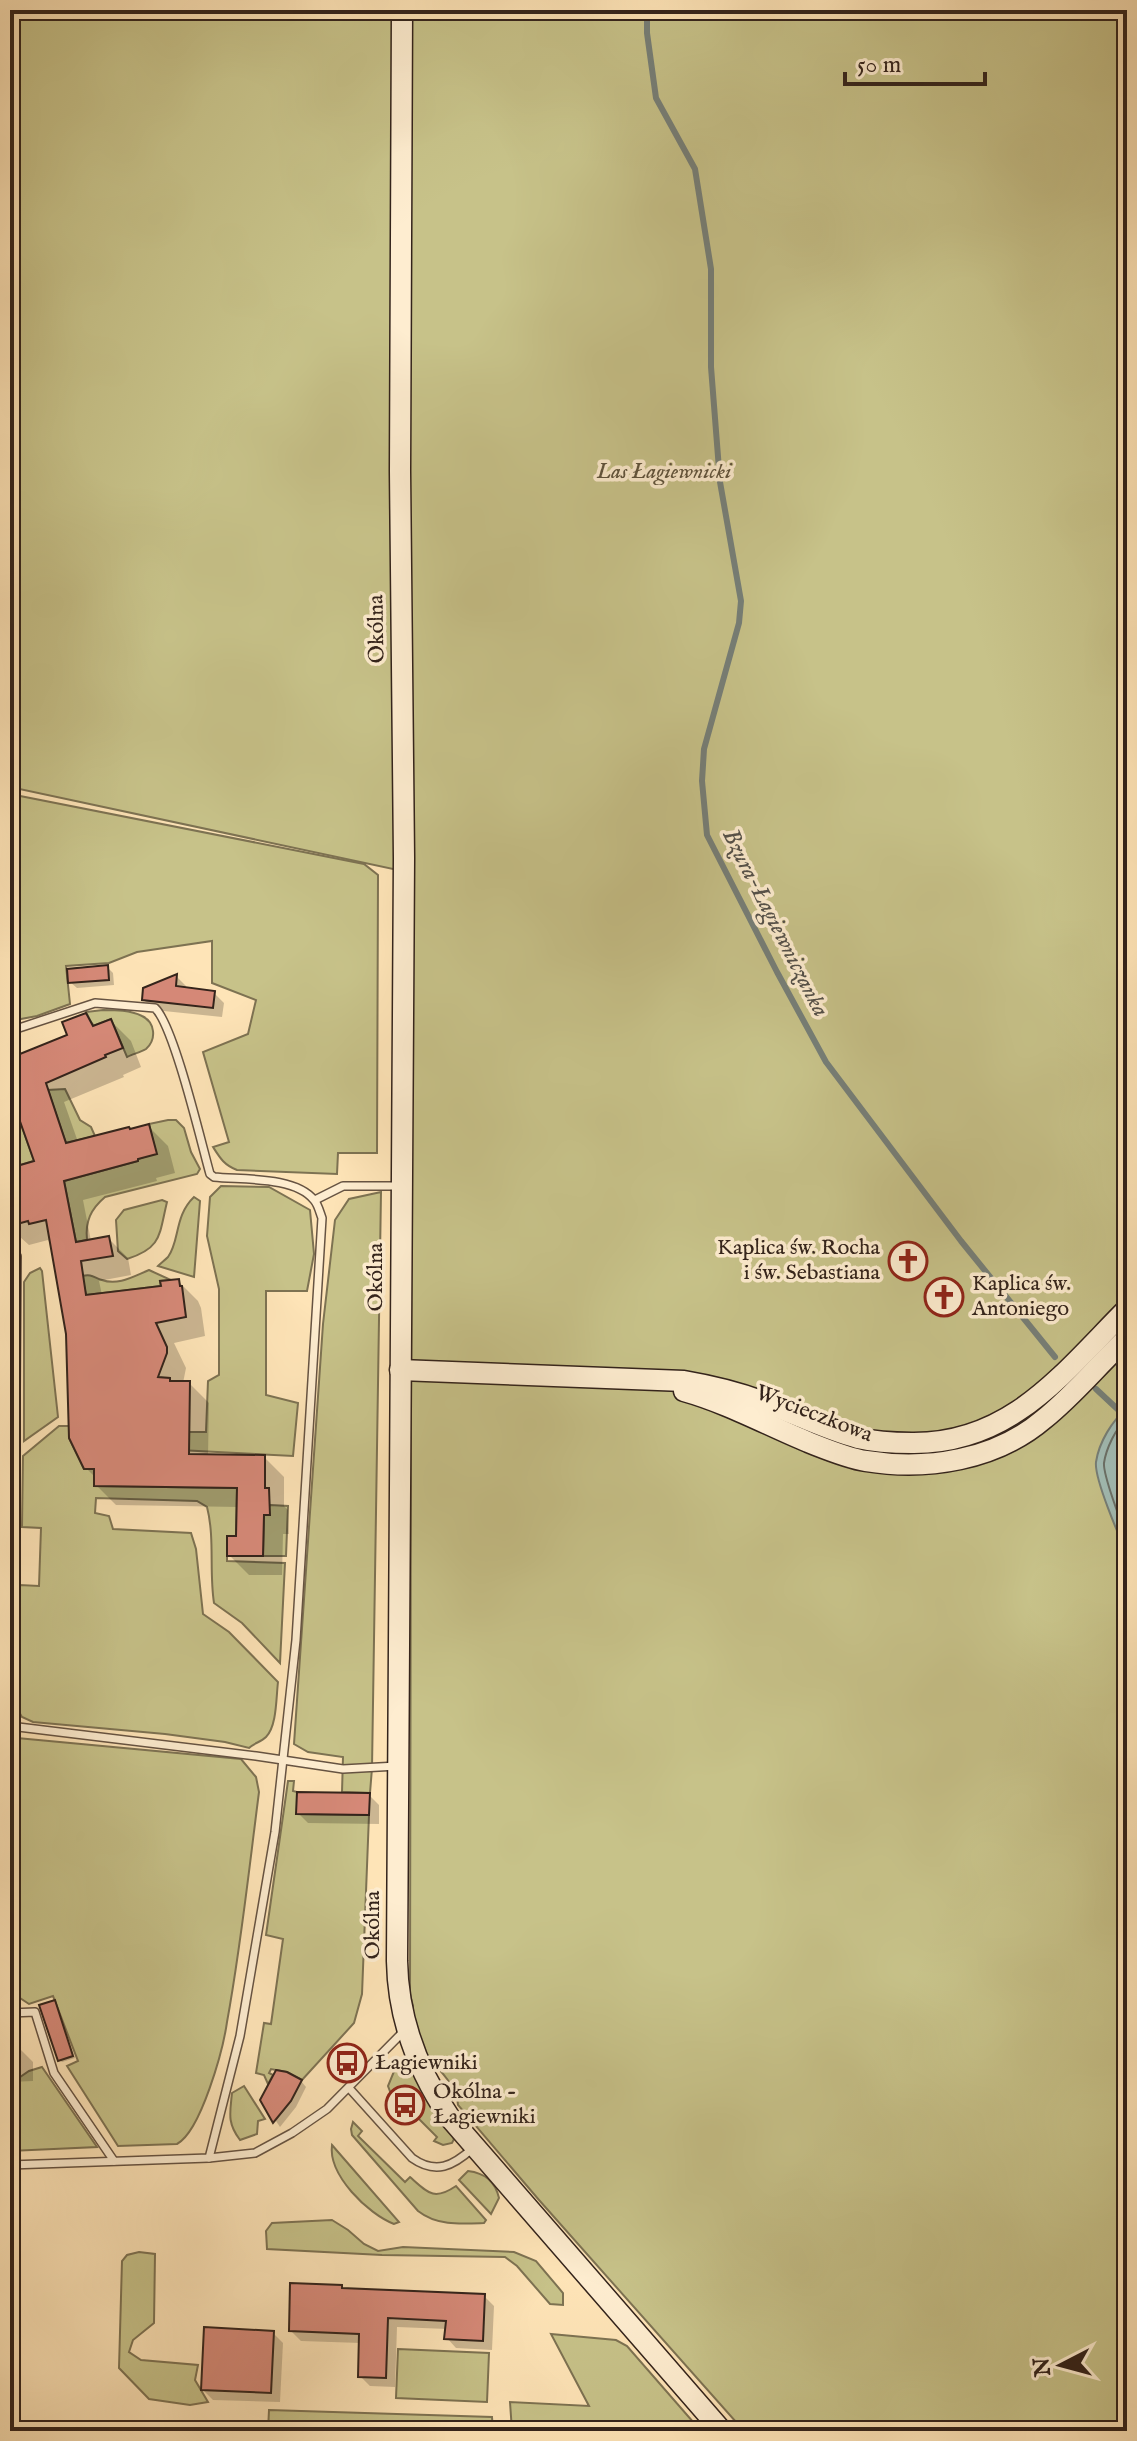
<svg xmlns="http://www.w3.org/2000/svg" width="1137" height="2441" font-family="'IM FELL English',serif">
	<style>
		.green { fill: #c7c289; stroke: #7d7252; stroke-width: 2 }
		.water { fill: #a2bdb6; stroke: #767f78; stroke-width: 2 }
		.shadow { fill: #0003 }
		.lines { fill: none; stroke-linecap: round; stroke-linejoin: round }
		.shore { stroke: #6a7068; stroke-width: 2 }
		.stream { stroke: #767f78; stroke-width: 6 }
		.building { fill: #d68978; stroke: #33231b; stroke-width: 2 }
		.lane-casing { stroke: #665342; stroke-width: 10 }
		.secondary-casing { stroke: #33231b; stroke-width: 23 }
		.lane { stroke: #feedd0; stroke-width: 7 }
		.secondary { stroke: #feedd0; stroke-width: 20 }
		.labels { text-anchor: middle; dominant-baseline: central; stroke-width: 7; stroke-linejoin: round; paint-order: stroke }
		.park-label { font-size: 22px; font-style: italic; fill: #5f533c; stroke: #feedd0 }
		.street-label { font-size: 22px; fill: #33231b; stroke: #feedd0 }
		.poi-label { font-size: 22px; fill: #33231b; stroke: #feedd0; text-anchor: start }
		.water-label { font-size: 24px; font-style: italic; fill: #54514a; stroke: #feedd0 }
	</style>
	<rect width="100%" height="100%" fill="#fee4b7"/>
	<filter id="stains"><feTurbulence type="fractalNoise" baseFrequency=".0025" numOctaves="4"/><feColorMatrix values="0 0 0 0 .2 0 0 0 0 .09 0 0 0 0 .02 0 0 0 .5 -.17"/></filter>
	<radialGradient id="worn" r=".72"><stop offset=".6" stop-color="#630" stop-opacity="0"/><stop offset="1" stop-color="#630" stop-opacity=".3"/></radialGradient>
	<g class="green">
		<path d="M10,10H1127V2431H744L539,2200L458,2105C458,2083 427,2058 413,2041V2006L410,1994L412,873L10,787Z"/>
		<path d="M10,794L364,864L378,875L377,1153H338L337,1174L237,1170C224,1165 220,1158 213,1147L229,1142L203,1052L248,1034L256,1000L212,983V941L137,952L109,963L66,966L70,1004L37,1016L10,1021Z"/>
		<path d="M103,1010C116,1010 130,1010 142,1016C155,1022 157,1039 146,1049C141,1052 133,1054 127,1057L111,1019L93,1026L86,1012Z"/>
		<path d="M65,1089L80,1120L91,1127L95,1136L66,1143L48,1090Z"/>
		<path d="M10,1093L34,1161L10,1168Z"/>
		<path d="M168,1120H176L184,1128L191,1152L200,1169L197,1174L105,1197C91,1209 85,1221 87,1240L76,1242L64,1181L138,1161V1159L156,1153L149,1124Z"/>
		<path d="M221,1186L269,1187L310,1210L314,1254L307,1291H266V1395L298,1403L293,1456L179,1450L177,1432H206L208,1381L219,1375V1289L207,1236L210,1197Z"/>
		<path d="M381,1192L372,1768L370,1793L342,1792L343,1757L308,1752L294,1744L323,1324L335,1220L349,1199Z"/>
		<path d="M194,1197L200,1201L194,1277L158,1266C161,1263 165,1260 168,1257C180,1241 174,1216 194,1197Z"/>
		<path d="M162,1200L167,1202C159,1235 162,1248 127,1259L118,1251L116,1220L124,1210Z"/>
		<path d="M40,1268L42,1271L58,1417L24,1441V1282L30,1273Z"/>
		<path d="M149,1270L171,1280L160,1281L161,1286L86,1295L82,1276C92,1274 93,1277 102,1280C118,1286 134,1276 149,1270Z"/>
		<path d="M59,1426H69V1438L84,1469H94V1486L237,1488L236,1537H227V1561L285,1563L280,1663L242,1623L214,1603C209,1572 215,1538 207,1507L197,1501L96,1498L95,1513L109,1516L113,1529L191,1533L196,1549L203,1614L229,1632L278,1682C276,1698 277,1726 266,1737C261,1742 254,1743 249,1748L225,1742L165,1734L33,1722L22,1717L16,1707L20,1585L39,1586L41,1528L22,1527L23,1456Z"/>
		<path d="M270,1505L288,1506L286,1556H263L264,1515Z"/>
		<path d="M17,1738L241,1759L256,1777L259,1792C249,1869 241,1946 227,2022C223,2050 201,2131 177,2144L118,2146L67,2066L78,2061L53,1996L29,2004L14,1994L10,1982V1778Z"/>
		<path d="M288,1781H294L293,1791L297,1792V1814L369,1815L362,1994L354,2023L302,2080L287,2072L271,2069L269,2073L273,2075L268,2084L264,2075L256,2073L264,2023L271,2024L283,1939L266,1935Z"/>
		<path d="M397,2064H407L411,2067L451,2134L454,2139L452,2143L443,2145L434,2141L437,2137L414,2114L418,2110L408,2100L404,2104L396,2092L391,2094L388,2086Z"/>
		<path d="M42,2067L97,2147L10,2151V2084L29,2071Z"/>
		<path d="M244,2086L265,2119L258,2121L257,2134L240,2140C227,2123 230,2113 232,2093Z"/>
		<path d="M353,2122L362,2131L358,2136L405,2182L410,2177C428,2193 434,2201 456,2186L486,2220L484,2223C461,2224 437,2226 418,2211L352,2135L351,2129Z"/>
		<path d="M332,2145L399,2222L394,2224C368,2214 328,2175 332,2145Z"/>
		<path d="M468,2171C485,2173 495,2181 499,2198L491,2214L459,2180Z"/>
		<path d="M332,2220L348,2230L364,2244L378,2251L403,2247L514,2252L536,2261L563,2293V2305L550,2304L517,2266L505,2257L382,2255L267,2249L266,2231L272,2223Z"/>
		<path d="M139,2252L155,2254L154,2323L133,2340L129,2352L141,2360L198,2365L195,2380L208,2402L190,2405L149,2399L119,2368L122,2261L127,2255Z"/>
		<path d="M551,2334L616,2340L627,2346L701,2431H512L510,2402L589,2406Z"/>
		<path d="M398,2349L489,2353L487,2402L396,2398Z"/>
		<path d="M269,2410L492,2417L493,2431H268Z"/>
	</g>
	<path class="water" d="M1127,1408V1552C1119,1537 1094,1478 1096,1462C1099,1442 1112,1421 1127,1408Z"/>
	<g class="shadow">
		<path d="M107,967L113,973L114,985L77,988L70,982Z"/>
		<path d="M177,977L186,986V989L214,993L224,1003L222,1017L154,1010L144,1000L145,990Z"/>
		<path d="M86,1015L97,1027L111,1021L131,1041L141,1067L123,1075L124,1077L64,1102L78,1142L148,1126L168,1146L175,1173L156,1178L157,1181L83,1200L91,1241L108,1238L128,1258L131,1275L99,1281L102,1295L163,1288L178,1281L198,1301L201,1308L205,1336L174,1343L186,1368L183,1383H189L209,1403L208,1456L264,1457L284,1477V1506L288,1510L289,1534H283L282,1575H249L229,1555L238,1539L239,1507L116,1505L96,1485V1478L86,1468L68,1334L50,1243L48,1240L29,1245L10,1228V1170L36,1163L10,1090V1060L69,1036Z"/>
		<path d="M943,1288L957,1301L958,1307L955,1312H948L933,1299Z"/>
		<path d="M369,1795L379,1805V1824L308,1823L298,1813Z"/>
		<path d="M55,2002L75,2058L62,2062L59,2060Z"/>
		<path d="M10,2042H13L33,2062V2081L10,2082Z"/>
		<path d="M301,2081L306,2087L296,2107L280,2127L262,2100Z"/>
		<path d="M342,2287L345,2290L484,2296L494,2306L492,2350L456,2348L447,2338V2329L397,2327L395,2387L370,2386L360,2376L361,2343L301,2341L291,2331Z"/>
		<path d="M273,2333L283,2343L280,2402L213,2400L203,2390Z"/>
	</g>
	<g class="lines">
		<path class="shore" d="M1127,1419C1116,1427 1106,1449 1104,1463C1103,1474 1121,1524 1127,1535"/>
		<g class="stream">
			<path d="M647,10V33L656,98L695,169L711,269V367L720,482L741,601L739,623L704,749L702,781L707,835L777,972L826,1062L961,1241L1055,1357"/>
			<path d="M1096,1389L1127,1418"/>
		</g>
	</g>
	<g class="building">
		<path d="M108,965L109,980L68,983L67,969Z"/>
		<path d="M177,974L176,986L215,991L213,1008L142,1000L143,988Z"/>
		<path d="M86,1013L93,1026L111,1019L123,1048L105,1055L106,1057L46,1083L66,1143L129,1127L130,1129L149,1124L157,1154L138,1159V1161L64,1181L76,1242L109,1236L113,1256L81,1261L86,1295L161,1286L160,1281L179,1279L180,1286H182L186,1317L156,1323L167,1347V1353L158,1377L170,1378V1381H190L189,1454L265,1455V1488H269L270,1515H264L263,1556H227V1536H236L237,1488L94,1486V1469H84L69,1438L66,1334L46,1220L29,1224L28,1221L10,1226V1168L34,1161L10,1093V1058L67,1035L62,1022Z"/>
		<path d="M943,1285L955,1296L956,1304L952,1310H944L931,1299Z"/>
		<path d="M297,1792L370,1793L369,1815L296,1814Z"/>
		<path d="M55,2000L73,2056L58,2061L39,2005Z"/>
		<path d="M276,2070L287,2072L302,2080L291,2101L273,2123L260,2100Z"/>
		<path d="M290,2283L342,2285V2288L485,2294L483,2341L444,2339L446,2321L388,2318L386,2378L358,2377L359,2334L289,2331Z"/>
		<path d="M204,2327L274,2331L271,2393L201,2390Z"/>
	</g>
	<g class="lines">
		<g class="lane-casing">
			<g id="lane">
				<path d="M10,1031L95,1003L155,1008C174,1026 201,1142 210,1174L214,1177C242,1180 295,1176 314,1200C318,1204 320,1213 322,1218L296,1640L275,1832L240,2036L209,2158"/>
				<path d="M315,1200L343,1186H401"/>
				<path d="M10,1247L17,1256L15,1525L10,1670"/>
				<path d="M10,1726L256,1756L343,1769L397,1766"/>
				<path d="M10,2013L35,2012L54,2073L114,2161"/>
				<path d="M349,2088L412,2158C436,2175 453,2166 473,2148"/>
				<path d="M10,2165L209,2158L255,2153L292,2133L327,2109L405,2030"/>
			</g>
		</g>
		<g class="secondary-casing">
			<g id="secondary">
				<path d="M402,10L400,471L404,858L397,1961C398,2019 418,2071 450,2118L722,2431"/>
				<path d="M400,1370L684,1381C713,1386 739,1392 766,1403C796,1414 827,1430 858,1438C875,1442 894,1443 912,1443C1011,1444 1063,1373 1127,1309"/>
				<path d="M684,1391C727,1403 767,1425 808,1442C826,1449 847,1458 866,1461C927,1471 996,1460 1044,1419C1074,1395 1099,1364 1127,1338"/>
			</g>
		</g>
		<use href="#lane" class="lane"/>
		<use href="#secondary" class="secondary"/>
	</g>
	<defs>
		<g id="church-ring" transform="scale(2)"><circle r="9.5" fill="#feedd0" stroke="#8f2418" stroke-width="1.5"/><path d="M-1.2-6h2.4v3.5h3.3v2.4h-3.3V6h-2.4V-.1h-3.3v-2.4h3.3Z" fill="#8f2418"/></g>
		<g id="bus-ring" transform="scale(2)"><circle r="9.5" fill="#feedd0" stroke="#8f2418" stroke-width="1.5"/><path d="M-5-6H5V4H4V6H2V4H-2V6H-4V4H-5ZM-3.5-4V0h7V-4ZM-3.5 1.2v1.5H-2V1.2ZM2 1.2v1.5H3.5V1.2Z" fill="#8f2418"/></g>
	</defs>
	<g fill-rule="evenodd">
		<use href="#church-ring" x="908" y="1261"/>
		<use href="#church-ring" x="944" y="1297"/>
		<use href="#bus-ring" x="347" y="2063"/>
		<use href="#bus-ring" x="405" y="2105"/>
	</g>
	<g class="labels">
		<g class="park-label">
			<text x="664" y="472">Las Łagiewnicki</text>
		</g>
		<g class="street-label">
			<text transform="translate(377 629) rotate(-91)">Okólna</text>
			<text transform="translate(376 1277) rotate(-90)">Okólna</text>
			<text transform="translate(814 1414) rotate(21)">Wycieczkowa</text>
			<text transform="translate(373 1925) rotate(-90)">Okólna</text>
		</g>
		<g class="poi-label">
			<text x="880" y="1248" text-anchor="end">Kaplica św. Rocha<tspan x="880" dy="25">i św. Sebastiana</tspan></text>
			<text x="972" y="1284">Kaplica św.<tspan x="972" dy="25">Antoniego</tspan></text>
			<text x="375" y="2063">Łagiewniki</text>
			<text x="433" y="2092">Okólna -<tspan x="433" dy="25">Łagiewniki</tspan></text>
		</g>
		<g class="water-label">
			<text transform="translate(775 923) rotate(63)">Bzura-Łagiewniczanka</text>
		</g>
	</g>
	<rect width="1137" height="2441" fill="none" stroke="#fee4b7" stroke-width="40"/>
	<rect x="12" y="12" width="1113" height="2417" fill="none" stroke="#33231b" stroke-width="4"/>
	<rect x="20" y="20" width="1097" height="2401" fill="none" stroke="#33231b" stroke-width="2"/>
	<g transform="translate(1061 2365) rotate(264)" stroke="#feedd0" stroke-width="6" paint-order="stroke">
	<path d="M0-6L14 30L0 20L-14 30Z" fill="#33231b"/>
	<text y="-12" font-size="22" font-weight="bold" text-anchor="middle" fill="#33231b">N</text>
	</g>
	<path d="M845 72v12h140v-12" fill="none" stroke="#33231b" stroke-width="4"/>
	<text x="857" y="72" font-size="24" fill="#33231b" stroke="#feedd0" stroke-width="6" paint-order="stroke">50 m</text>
	<rect width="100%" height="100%" filter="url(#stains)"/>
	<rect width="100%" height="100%" fill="url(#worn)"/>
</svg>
